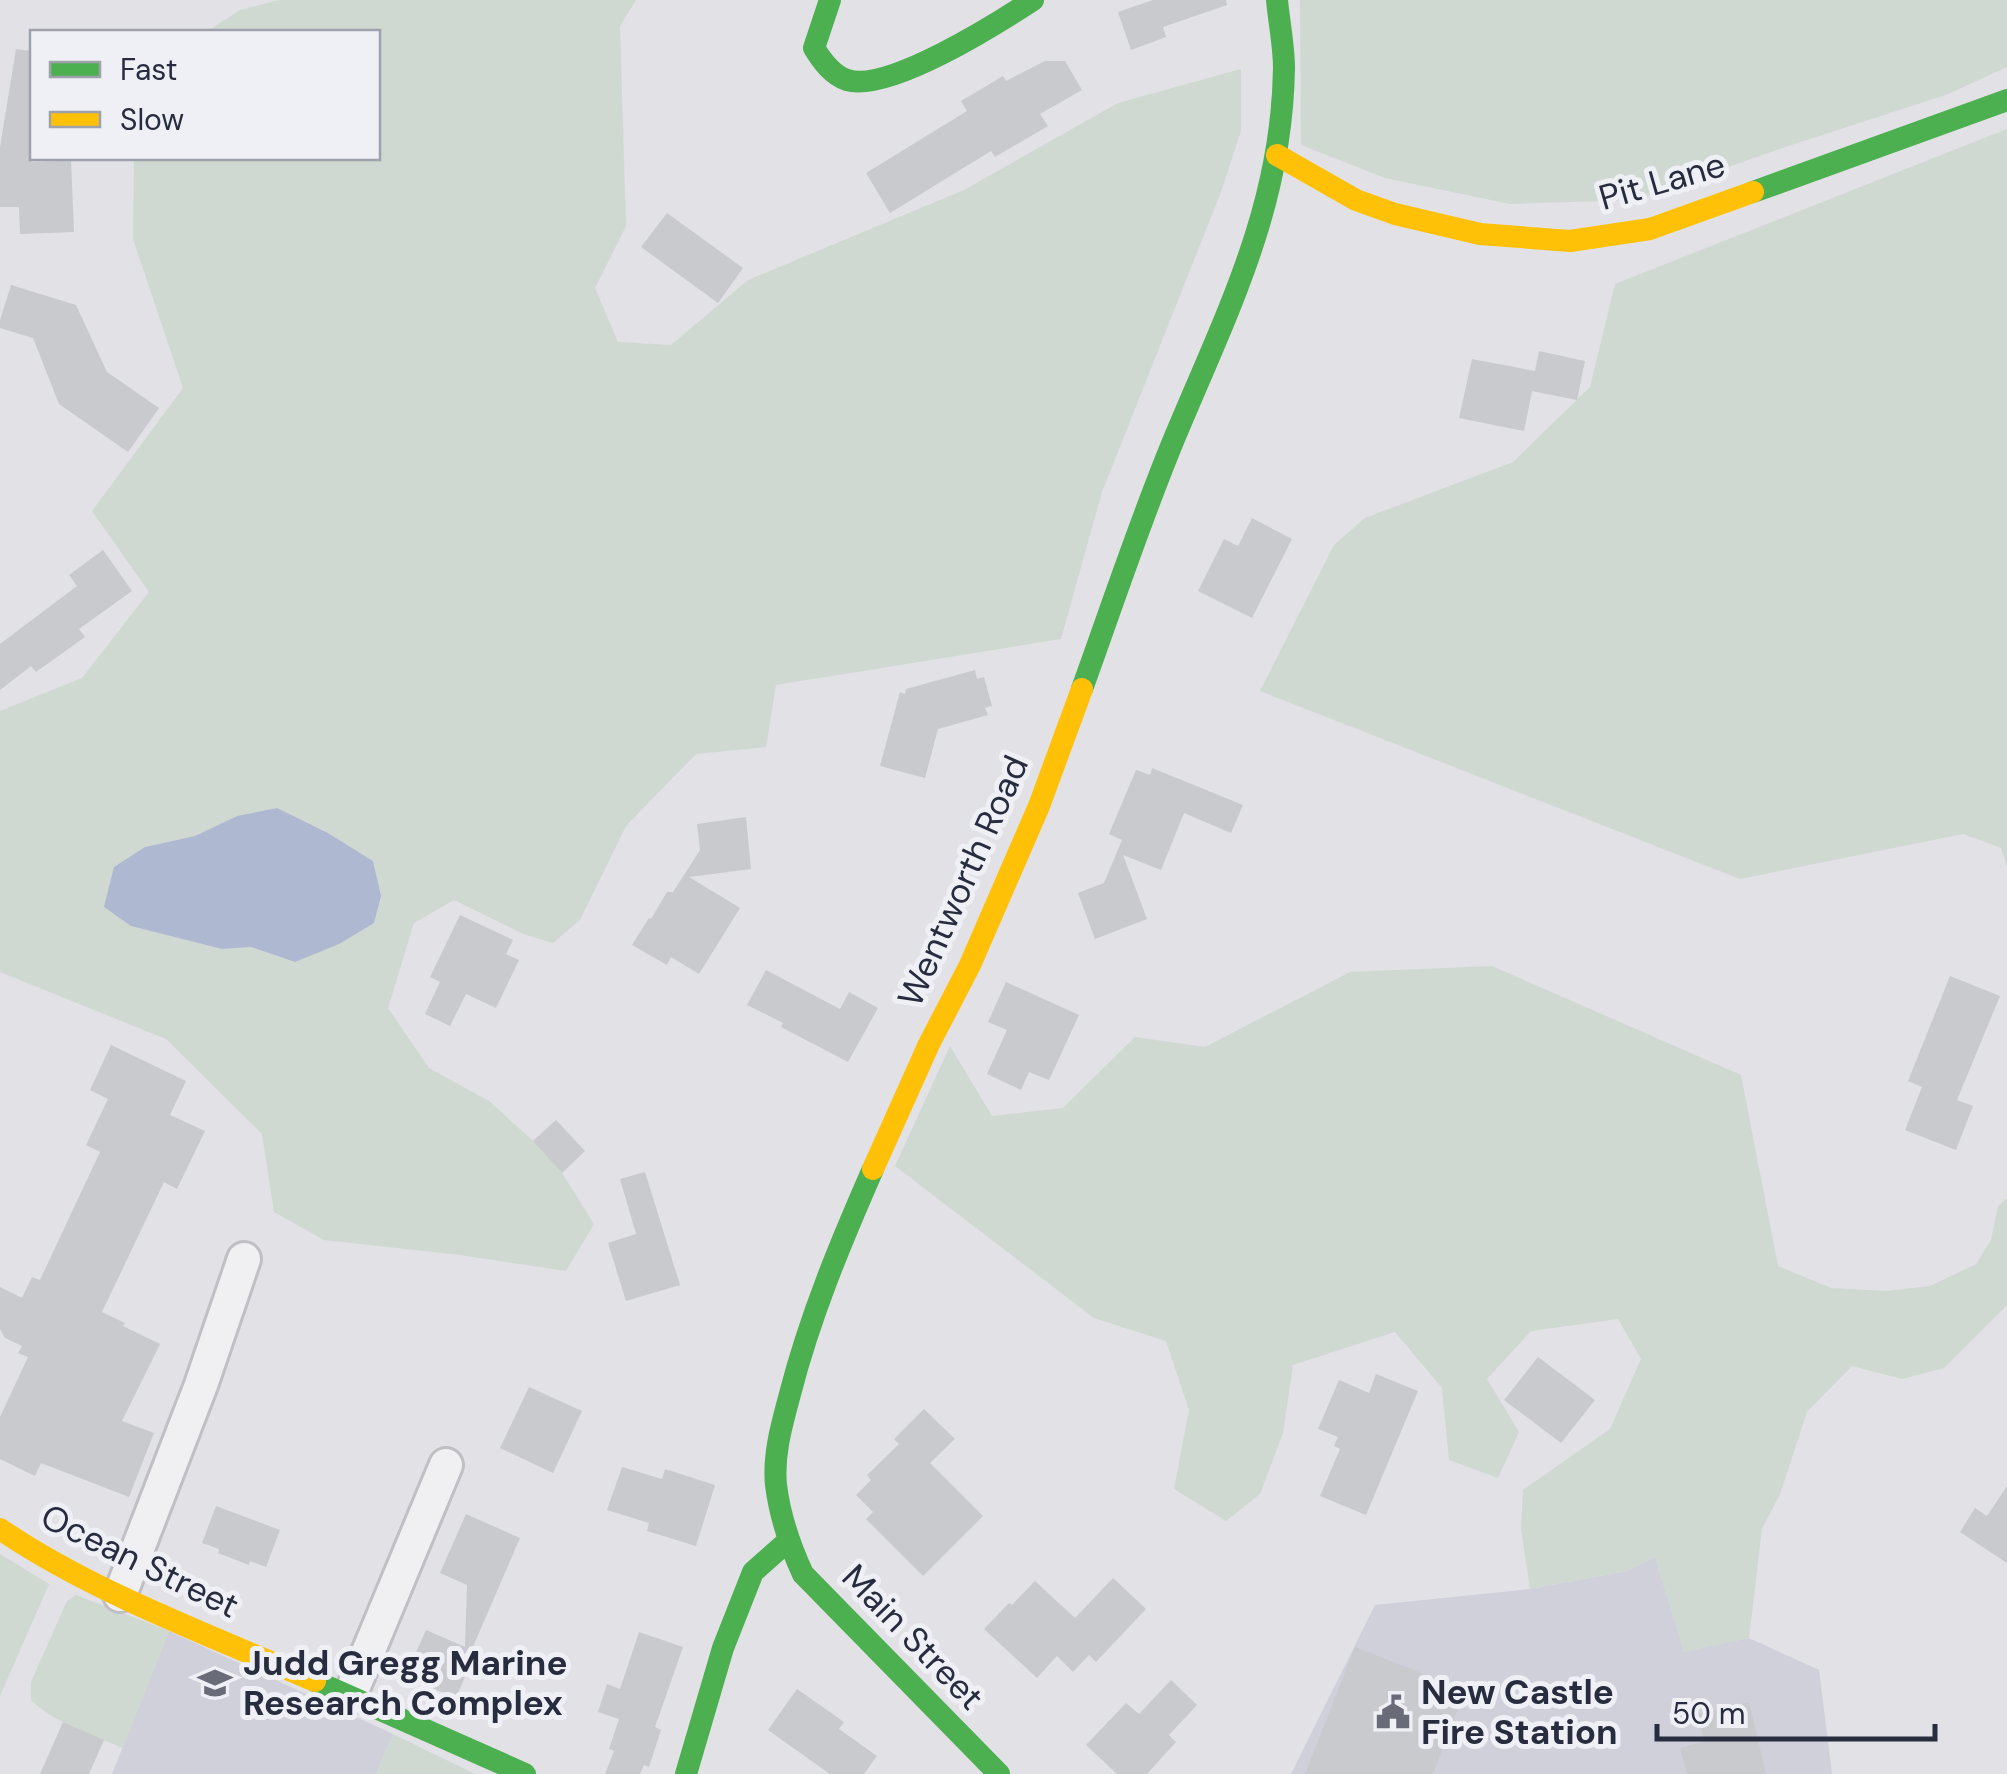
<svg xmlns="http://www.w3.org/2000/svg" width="2007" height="1774" font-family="'DM Sans',sans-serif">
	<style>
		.built { fill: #cfd0d9 }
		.green { fill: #cfd9d1; fill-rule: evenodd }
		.water { fill: #afb8d1 }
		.building { fill: #c9cace }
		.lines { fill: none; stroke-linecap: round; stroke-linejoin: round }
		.street-casing { stroke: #bfbfc4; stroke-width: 38 }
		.street { stroke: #f0f0f2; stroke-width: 32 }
		.fast { stroke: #4caf50; stroke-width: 22 }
		.slow { stroke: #ffc107; stroke-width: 22 }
		.labels { text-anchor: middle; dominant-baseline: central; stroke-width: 10; stroke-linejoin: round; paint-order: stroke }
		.street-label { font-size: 35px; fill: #282c3f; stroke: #eef0f5 }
		.poi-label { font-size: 35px; font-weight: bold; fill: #282c3f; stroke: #eef0f5; text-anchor: start }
	</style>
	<rect width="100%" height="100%" fill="#e1e1e6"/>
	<g class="built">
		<path d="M1655,1557L1684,1651L1749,1638L1819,1670L1832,1774H1291L1375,1605L1530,1589L1627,1571Z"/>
		<path d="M169,1631L393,1734L376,1774H112Z"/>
	</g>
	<g class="green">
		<path d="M279,0H636L620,26L626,226L595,288L618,342L671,345L748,280L964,190L1118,103L1241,69V131L1221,192L1102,492L1061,639L776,685L766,747L696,754L626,826L580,920L553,943L523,934L454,900L414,923L388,1008L429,1068L489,1101L533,1141L562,1173L594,1224L566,1271L460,1255L324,1240L274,1212L262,1134L166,1039L0,972V711L82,678L149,592L92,511L183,388L133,239L134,158H378V32H206L240,10ZM277,808L328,833L373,861L295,962L251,947L222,949L131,926L145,847L195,836L237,816Z"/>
		<path d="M1300,0H2007V67L1946,95L1785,147L1635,200L1510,204L1385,178L1301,145Z"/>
		<path d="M2007,129V866L2001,848L1963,834L1740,879L1260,691L1334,545L1365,518L1513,462L1590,387L1615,284Z"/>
		<path d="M1492,966L1741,1075L1778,1266L1831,1288L1886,1291L1930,1286L1976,1264L1991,1240L1998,1206L2007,1198V1305L1944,1368L1902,1379L1852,1366L1807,1412L1780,1494L1762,1529L1749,1638L1684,1652L1655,1557L1627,1571L1530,1589L1521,1529L1523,1490L1610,1429L1641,1359L1618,1319L1531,1331L1487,1379L1519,1432L1498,1478L1449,1460L1442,1388L1395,1332L1293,1365L1283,1433L1260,1494L1226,1521L1174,1489L1189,1410L1166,1341L1094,1318L895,1166L950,1046L992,1116L1063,1108L1135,1037L1205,1047L1350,972Z"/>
		<path d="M0,1554L49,1584L0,1696Z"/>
		<path d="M76,1595L169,1631L123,1748C91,1734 56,1724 31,1700V1682L67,1601Z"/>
		<path d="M393,1734L475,1774H376Z"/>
	</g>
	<path class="water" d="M277,808L328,833L373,861L381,896L374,923L339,944L295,962L251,947L222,949L131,926L104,907L114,867L145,847L195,836L237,816Z"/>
	<g class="building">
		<path d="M1153,0H1226L1227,5L1163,27L1166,37L1131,50L1118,12Z"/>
		<path d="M16,49L32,51V162L71,160L74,232L20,234L19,207H0V147Z"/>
		<path d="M1045,61H1065L1082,90L1040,114L1048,126L995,157L991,151L890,213L866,173L967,111L961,101L1003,76L1006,81Z"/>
		<path d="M667,213L743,268L718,303L641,247Z"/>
		<path d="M11,285L76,305L107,372L159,408L128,452L59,404L33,338L0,328V320Z"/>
		<path d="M1539,351L1585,361L1577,400L1532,391L1524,431L1459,418L1472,359L1535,371Z"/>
		<path d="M1252,518L1292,539L1252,618L1198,591L1224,539L1238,546Z"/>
		<path d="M103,550L132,591L79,629L85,637L36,672L31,666L0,690V644L77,586L69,575Z"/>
		<path d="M975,670L977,679L984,677L992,706L985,708L988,715L938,729L925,778L880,766L900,692L905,694L906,689Z"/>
		<path d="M1152,768L1243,805L1231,833L1184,813L1161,870L1123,855L1147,919L1095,939L1078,893L1104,883L1122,840L1109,834L1136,770L1150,775Z"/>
		<path d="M746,817L751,869L689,877L740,908L699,974L671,957L667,965L632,945L649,918L651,919L667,892H673L700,850L697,824Z"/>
		<path d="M460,915L513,940L506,954L519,960L496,1008L466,994L450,1026L425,1014L440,982L430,977Z"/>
		<path d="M766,970L840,1009L849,992L878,1008L848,1062L781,1027L783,1023L747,1005Z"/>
		<path d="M1950,976L2000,996L1957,1100L1973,1106L1956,1150L1905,1130L1922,1087L1908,1081Z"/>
		<path d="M1006,982L1079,1015L1049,1080L1029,1072L1021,1090L987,1074L1007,1030L988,1022Z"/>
		<path d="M111,1045L186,1081L170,1115L205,1131L177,1189L164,1182L102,1312L125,1323L123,1326L160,1344L122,1421L154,1433L129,1497L41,1463L35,1476L0,1459V1417L28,1357L18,1353L22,1346L5,1338L0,1329V1287L22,1298L32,1277L40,1280L100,1152L86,1145L108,1099L90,1090Z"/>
		<path d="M556,1120L585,1151L562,1173L533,1141Z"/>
		<path d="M645,1172L680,1285L626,1301L608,1243L636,1234L620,1179Z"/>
		<path d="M1538,1357L1595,1400L1561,1443L1504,1400Z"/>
		<path d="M1376,1374L1418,1391L1366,1515L1320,1496L1340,1449L1334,1446L1338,1437L1318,1429L1339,1380L1369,1393Z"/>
		<path d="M529,1387L582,1411L553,1473L500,1448Z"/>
		<path d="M924,1409L955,1439L930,1463L983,1516L923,1576L866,1519L873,1512L856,1495L871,1480L867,1475L899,1444L894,1439Z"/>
		<path d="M622,1467L662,1479L665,1469L715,1485L696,1546L647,1531L649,1523L607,1510Z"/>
		<path d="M2007,1486V1563L1960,1532L1975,1508L1987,1516Z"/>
		<path d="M216,1506L280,1530L266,1567L250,1561L249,1565L218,1553L219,1549L202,1543Z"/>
		<path d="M466,1514L520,1538L472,1649L476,1651L456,1698L425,1685L429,1674L410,1666L426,1630L465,1647L467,1585L440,1573Z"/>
		<path d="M1113,1578L1146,1609L1096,1662L1089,1655L1073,1672L1057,1656L1037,1678L984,1629L1009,1603L1012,1605L1035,1581L1075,1618Z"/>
		<path d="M639,1632L683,1647L655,1727L661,1730L649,1767L644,1765L640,1774H605L614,1751L609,1749L619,1719L598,1712L607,1684L620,1689Z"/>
		<path d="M1355,1647L1465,1690L1433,1774H1305Z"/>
		<path d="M1171,1680L1197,1705L1169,1735L1176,1742L1147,1774H1117L1086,1745L1126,1703L1139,1714Z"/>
		<path d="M797,1689L844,1722L839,1729L877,1756L864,1774H830L768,1730Z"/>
		<path d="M1749,1702L1766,1774H1687L1680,1748L1704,1741L1698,1714Z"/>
		<path d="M63,1722L104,1740L89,1774H40Z"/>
	</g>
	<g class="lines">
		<g class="street-casing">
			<g id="street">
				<path d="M120,1595L201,1385L244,1259"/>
				<path d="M349,1698L446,1465"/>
			</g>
		</g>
		<use href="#street" class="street"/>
		<g class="fast">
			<path d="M830,0L814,48C822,61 832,75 847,80C888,93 998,23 1033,0"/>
			<path d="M1753,192L2007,100"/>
			<path d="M1082,689C1112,606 1140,521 1174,439C1226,314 1282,208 1284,68C1284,46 1279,22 1277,0"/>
			<path d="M873,1169C841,1242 810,1316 790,1394C782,1424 773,1454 776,1485C780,1517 790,1546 803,1574L999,1774"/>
			<path d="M315,1681L525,1774"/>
			<path d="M686,1774L723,1648L753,1572L788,1541"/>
		</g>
		<g class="slow">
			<path d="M1277,155L1356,200L1395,214L1480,234L1570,241L1650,229L1753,192"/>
			<path d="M873,1169L929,1044L970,965L1039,806L1082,689"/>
			<path d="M0,1529C92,1592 212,1636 315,1681"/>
		</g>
	</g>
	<defs>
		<g id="university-bare" transform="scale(2.7)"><path d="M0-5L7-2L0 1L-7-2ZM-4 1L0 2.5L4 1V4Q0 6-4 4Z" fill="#696b79" stroke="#eef0f5" stroke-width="2.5" paint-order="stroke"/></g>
		<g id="civic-bare" transform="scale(2.7)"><path d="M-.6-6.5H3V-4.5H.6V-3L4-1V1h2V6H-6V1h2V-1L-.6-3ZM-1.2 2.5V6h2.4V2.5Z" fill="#696b79" stroke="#eef0f5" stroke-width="2.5" paint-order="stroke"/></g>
	</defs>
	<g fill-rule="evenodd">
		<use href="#university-bare" x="215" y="1683"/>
		<use href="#civic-bare" x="1393" y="1712"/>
	</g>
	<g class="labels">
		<g class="street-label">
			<text transform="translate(1662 181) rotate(-16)">Pit Lane</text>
			<text transform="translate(963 881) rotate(-66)">Wentworth Road</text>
			<text transform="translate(140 1561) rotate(26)">Ocean Street</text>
			<text transform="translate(913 1637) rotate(46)">Main Street</text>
		</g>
		<g class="poi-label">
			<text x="243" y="1663">Judd Gregg Marine<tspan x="243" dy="40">Research Complex</tspan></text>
			<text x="1421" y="1692">New Castle<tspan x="1421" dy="40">Fire Station</tspan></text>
		</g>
	</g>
	<rect x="30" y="30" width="350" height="130" fill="#eef0f5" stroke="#9fa2ac" stroke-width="2.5"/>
	<rect x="50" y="62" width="50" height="15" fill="#4caf50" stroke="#9fa2ac" stroke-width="2.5"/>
	<text x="120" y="80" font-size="30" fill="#282c3f">Fast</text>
	<rect x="50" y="112" width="50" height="15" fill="#ffc107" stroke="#9fa2ac" stroke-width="2.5"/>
	<text x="120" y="130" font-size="30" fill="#282c3f">Slow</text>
	<path d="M1657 1724v15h278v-15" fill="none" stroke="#282c3f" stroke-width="5"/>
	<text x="1672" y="1724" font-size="30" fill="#282c3f" stroke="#eef0f5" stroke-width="8" paint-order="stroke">50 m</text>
</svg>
